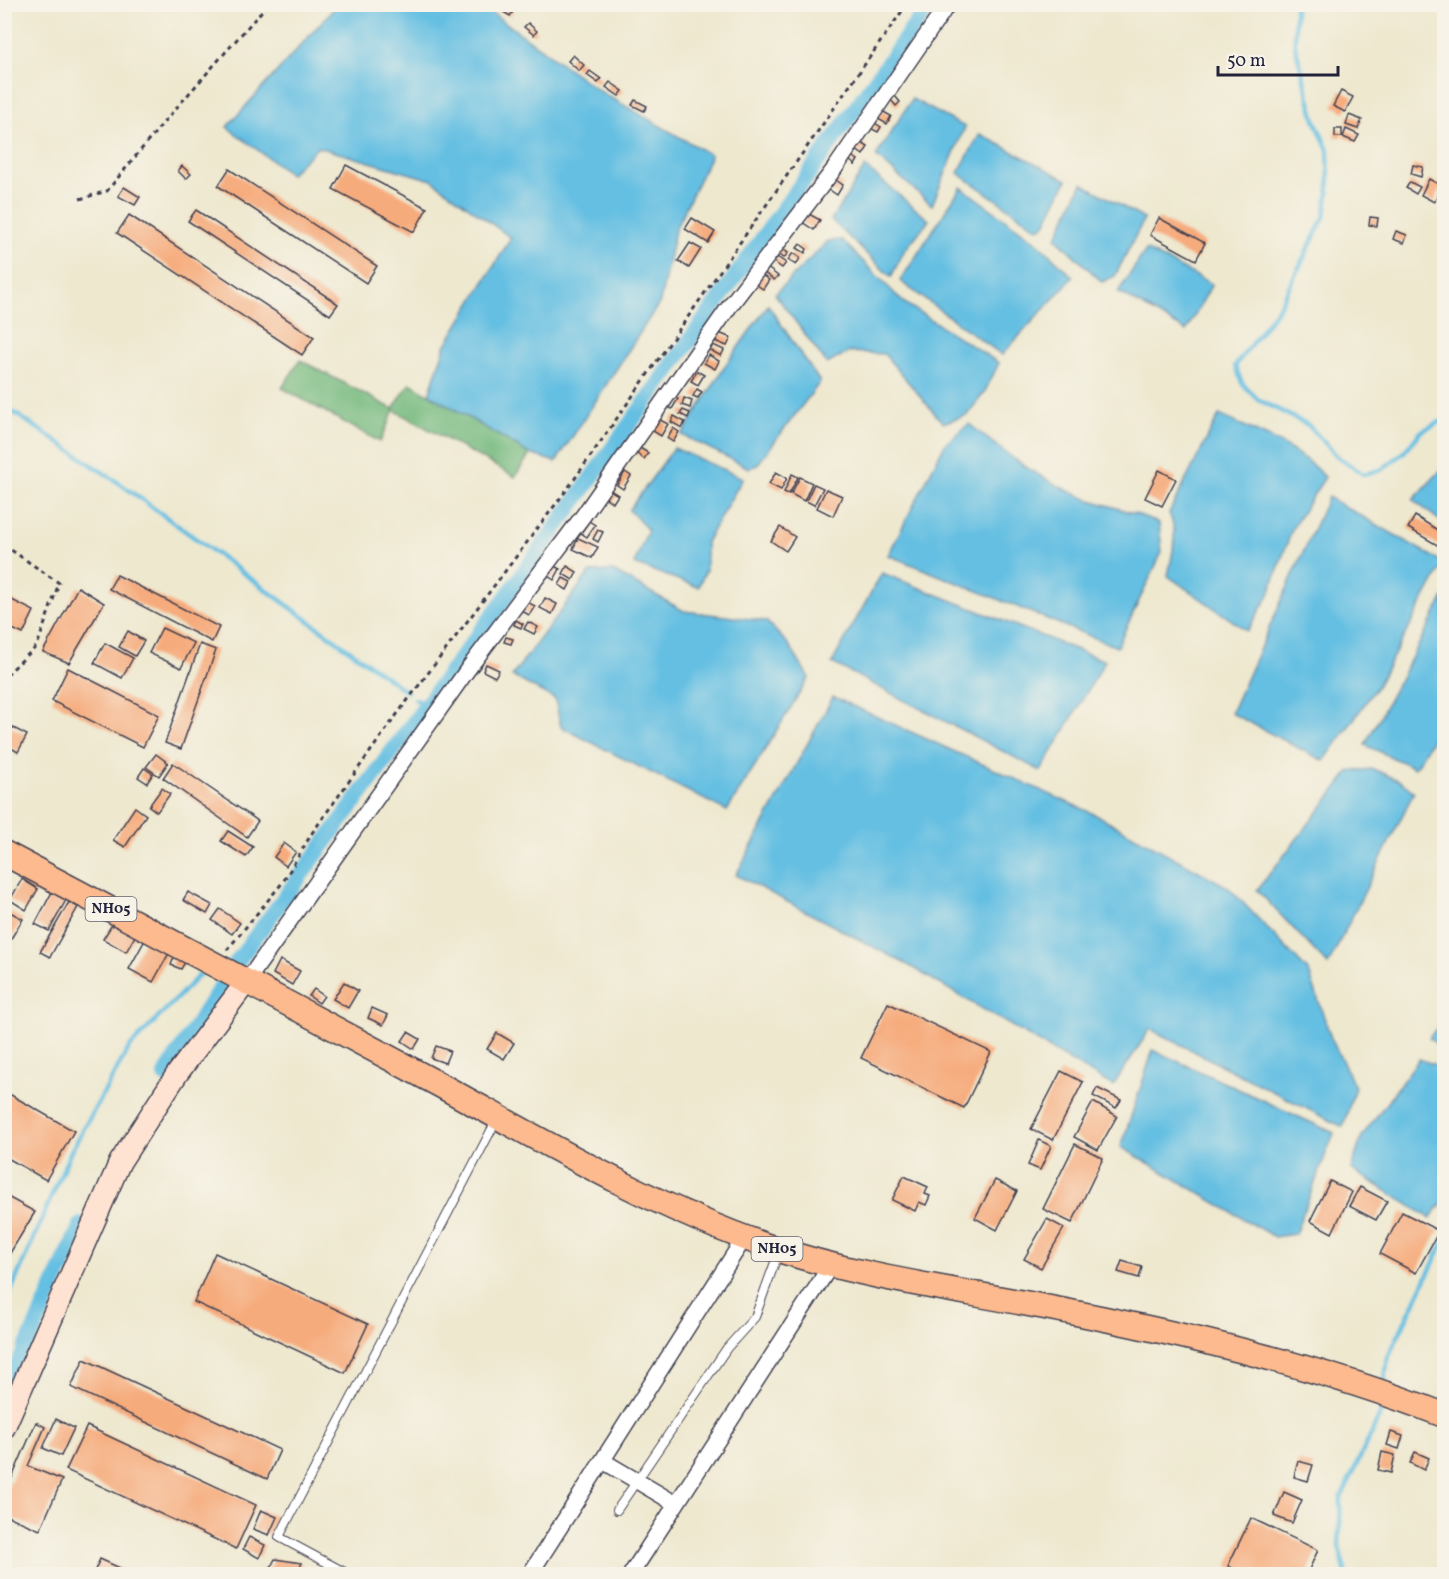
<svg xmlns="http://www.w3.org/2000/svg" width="1449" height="1579" font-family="Vollkorn,serif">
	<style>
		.forest { fill: #74b97e; stroke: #4b6e5c; stroke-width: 1.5 }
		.water { fill: #65bfe2; stroke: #44708e; stroke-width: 1.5 }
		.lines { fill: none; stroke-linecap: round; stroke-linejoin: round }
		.stream { stroke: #65bfe2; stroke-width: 4.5 }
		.canal { stroke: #65bfe2; stroke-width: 16 }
		.building { fill: #f6ab7b }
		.lane-casing { stroke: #414051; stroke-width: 10 }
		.street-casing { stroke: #414051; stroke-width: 18 }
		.secondary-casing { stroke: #414051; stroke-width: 24 }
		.primary-casing { stroke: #414051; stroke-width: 27 }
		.path { stroke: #414051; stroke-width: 3; stroke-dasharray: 4.5 4.5; stroke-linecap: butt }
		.lane { stroke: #fff; stroke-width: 8 }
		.street { stroke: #fff; stroke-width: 15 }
		.secondary { stroke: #fee3d2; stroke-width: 21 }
		.primary { stroke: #fcba8e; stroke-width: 24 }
		.labels { text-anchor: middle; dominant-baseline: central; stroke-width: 6; stroke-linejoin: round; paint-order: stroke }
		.shield { fill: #f7f3e8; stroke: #62616f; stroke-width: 1.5 }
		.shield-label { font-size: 15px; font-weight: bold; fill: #22223b }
	</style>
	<rect width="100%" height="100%" fill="#f7f3e8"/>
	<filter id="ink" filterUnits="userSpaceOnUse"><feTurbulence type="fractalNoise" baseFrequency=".0167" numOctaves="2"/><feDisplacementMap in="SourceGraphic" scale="12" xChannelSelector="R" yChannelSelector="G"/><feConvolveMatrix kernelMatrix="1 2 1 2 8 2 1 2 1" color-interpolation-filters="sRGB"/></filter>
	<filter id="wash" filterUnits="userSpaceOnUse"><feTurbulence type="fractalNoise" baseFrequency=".008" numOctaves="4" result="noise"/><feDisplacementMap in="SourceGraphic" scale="24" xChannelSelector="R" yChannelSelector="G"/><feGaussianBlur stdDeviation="1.35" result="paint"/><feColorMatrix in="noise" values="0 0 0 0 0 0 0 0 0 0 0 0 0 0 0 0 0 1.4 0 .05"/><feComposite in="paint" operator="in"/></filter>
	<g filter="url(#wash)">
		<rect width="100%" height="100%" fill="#eee8cf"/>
		<path class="forest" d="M300,360L393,409L410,383L530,454L515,477L394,410L380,442L282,388Z"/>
		<g class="water">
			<path d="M337,5H481L601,92L711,155L675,230L660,302L556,462L530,454L429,394L445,346L511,238L432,180L318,147L290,174L227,127Z"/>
			<path d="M912,99L965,127L932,205L876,156Z"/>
			<path d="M980,134L1067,180L1044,226L1037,228L958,173Z"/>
			<path d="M865,167L929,220L904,251L891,277L831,220Z"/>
			<path d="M1082,183L1144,219L1115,276L1102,282L1056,238Z"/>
			<path d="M961,187L1039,244L1073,277L1002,355L900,281Z"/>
			<path d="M842,240L903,302L999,363L984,393L967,415L943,423L884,354L849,352L827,364L775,294L828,241Z"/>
			<path d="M1146,250L1212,284L1186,331L1118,292Z"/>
			<path d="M768,305L820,382L757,465L749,468L682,435L727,363Z"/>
			<path d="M1219,415C1257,432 1296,446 1325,477L1293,527L1268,597L1247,631L1168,576C1172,554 1179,535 1169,513Z"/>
			<path d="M969,424C1005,453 1037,478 1080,496C1107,507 1132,510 1159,523L1162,552L1117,647L888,555L945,444Z"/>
			<path d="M674,448L743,478L706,542V570L698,587L634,564L648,530L629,510Z"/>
			<path d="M1444,467V524L1413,500Z"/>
			<path d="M1328,497L1444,563L1376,688L1324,761L1231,713Z"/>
			<path d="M613,571L684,611L766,621L789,645L809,678L727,811L561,727L555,699L512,676L590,572Z"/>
			<path d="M882,573L1105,661L1041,771L832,663Z"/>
			<path d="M1444,597V719L1415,768L1365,745Z"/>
			<path d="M833,697L1096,815L1228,887L1309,972L1331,1038L1355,1087L1343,1127L1150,1029L1113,1086L908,965L736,875Z"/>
			<path d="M1373,769L1400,781L1414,792L1328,965L1257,890L1350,771Z"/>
			<path d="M1444,1019V1050L1429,1038Z"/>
			<path d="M1153,1050L1334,1133L1295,1234L1274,1237L1121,1147Z"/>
			<path d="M1419,1059L1444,1068V1201L1430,1218L1351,1169L1362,1136Z"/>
		</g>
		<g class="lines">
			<g class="stream">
				<path d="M1295,4V46L1315,120L1328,150L1329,187L1325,215L1279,307L1235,366L1242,383L1257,399L1308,425L1338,457L1363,474L1381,470L1403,453L1422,431L1444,420"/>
				<path d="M4,30L8,41L4,48"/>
				<path d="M4,406L119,483L407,692"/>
				<path d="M415,699L426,705"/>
				<path d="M4,1307L71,1151L129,1048L206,968"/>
				<path d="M1384,1387L1388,1357L1444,1241"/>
				<path d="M1346,1574L1339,1547L1341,1498L1380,1415L1382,1401"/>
			</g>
			<g class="canal">
				<path d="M165,1075L236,963L509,593L930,4"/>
				<path d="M4,1397L81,1225"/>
			</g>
		</g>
		<g id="blocks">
			<g class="building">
				<path d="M501,5L513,12L510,16L498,9Z"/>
				<path d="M528,23L537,31L534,35L524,27Z"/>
				<path d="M573,55L584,65L579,71L568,61Z"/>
				<path d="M590,71L601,79L598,83L587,75Z"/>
				<path d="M610,82L623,91L619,96L606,87Z"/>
				<path d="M1341,91L1353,97L1345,112L1333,106Z"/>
				<path d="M895,96L900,102L896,106L891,100Z"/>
				<path d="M635,100L647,106L644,111L632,105Z"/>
				<path d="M882,111L891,116L887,124L878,119Z"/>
				<path d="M1349,115L1362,120L1358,129L1346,125Z"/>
				<path d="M875,123L881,127L878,132L872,129Z"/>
				<rect x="1335" y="129" width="7" height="8"/>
				<path d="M1346,129L1359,135L1355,142L1343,137Z"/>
				<path d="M860,142L868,147L863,155L855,149Z"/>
				<path d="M852,156L858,160L855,165L849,160Z"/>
				<path d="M346,165L427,208L414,232L333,189Z"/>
				<path d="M1413,165L1423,167L1421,177L1411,174Z"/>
				<path d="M182,166L191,174L186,179L178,171Z"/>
				<path d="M229,169L377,266L366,283L218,186Z"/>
				<path d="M833,178L843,185L837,195L827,188Z"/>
				<path d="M1429,179L1442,186L1434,202L1421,195Z"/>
				<path d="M1410,182L1420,187L1416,194L1406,188Z"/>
				<path d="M124,187L140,197L135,205L118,196Z"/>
				<path d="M196,210L338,304L330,315L188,221Z"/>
				<path d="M807,213L820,220L814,230L802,222Z"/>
				<path d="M129,215L314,337L302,355L117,233Z"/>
				<path d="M1370,217L1378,218L1377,226L1369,225Z"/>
				<path d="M692,218L715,232L708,243L685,229Z"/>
				<path d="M1159,218L1205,243L1196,260L1150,235Z"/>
				<path d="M1396,231L1407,235L1404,243L1393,239Z"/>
				<path d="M690,243L701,249L689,268L678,261Z"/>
				<path d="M800,244L807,249L805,253L797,248Z"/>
				<path d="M780,247L788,253L784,258L776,253Z"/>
				<path d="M793,253L800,258L796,265L788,260Z"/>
				<path d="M777,257L786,263L782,268L774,262Z"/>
				<path d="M766,267L778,276L774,280L763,272Z"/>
				<path d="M760,274L769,280L763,289L754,283Z"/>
				<path d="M719,333L731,338L727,346L715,341Z"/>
				<path d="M713,345L724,350L721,356L710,350Z"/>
				<path d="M709,355L719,361L715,369L704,363Z"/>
				<path d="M697,371L704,375L698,385L691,381Z"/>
				<path d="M697,389L702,392L698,398L693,396Z"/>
				<path d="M675,397L678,399L672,409L668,407Z"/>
				<path d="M684,398L692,401L690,408L682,405Z"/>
				<path d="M683,410L690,413L688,418L680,414Z"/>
				<path d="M674,416L685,422L682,428L671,422Z"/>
				<path d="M660,420L668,424L661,436L653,431Z"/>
				<path d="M673,428L679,432L673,442L667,438Z"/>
				<path d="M640,448L648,453L644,459L636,453Z"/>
				<path d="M1159,470L1176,479L1162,506L1145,498Z"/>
				<path d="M625,472L631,476L623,489L617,485Z"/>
				<path d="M776,472L787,478L781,490L769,484Z"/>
				<path d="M792,474L798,477L789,494L784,492Z"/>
				<path d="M800,477L812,483L804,501L791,494Z"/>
				<path d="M814,484L823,488L814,505L806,501Z"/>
				<path d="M826,489L842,496L833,516L817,508Z"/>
				<path d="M610,490L618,495L613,503L606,498Z"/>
				<path d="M1415,516L1444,534V549L1408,528Z"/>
				<path d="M589,521L595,525L587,537L581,533Z"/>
				<path d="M780,527L795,537L786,551L771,541Z"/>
				<path d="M598,530L603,532L598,542L593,539Z"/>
				<path d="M578,538L598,547L592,558L573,549Z"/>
				<path d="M554,566L560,569L554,580L548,576Z"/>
				<path d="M567,566L577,572L573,580L563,574Z"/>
				<path d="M117,575L219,627L212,642L109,589Z"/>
				<path d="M563,578L571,582L567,590L559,585Z"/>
				<path d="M78,587L104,603L69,663L43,652Z"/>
				<path d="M4,596L34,611L23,634L4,625Z"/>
				<path d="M545,598L557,604L552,614L540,608Z"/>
				<path d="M527,602L535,606L529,615L522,611Z"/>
				<path d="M516,620L523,624L521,628L514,625Z"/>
				<path d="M528,622L538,627L534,634L524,629Z"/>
				<path d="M162,628L194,643L181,668L149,653Z"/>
				<path d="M128,631L144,641L135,656L119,647Z"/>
				<path d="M506,637L513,639L511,644L504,642Z"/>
				<path d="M105,643L133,658L122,678L94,663Z"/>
				<path d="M200,644L216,650L181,749L165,743Z"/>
				<path d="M486,664L499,670L495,677L483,671Z"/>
				<path d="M68,668L159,715L143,747L52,701Z"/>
				<path d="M4,723L27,735L18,752L4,744Z"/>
				<path d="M156,754L168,763L159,776L146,767Z"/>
				<path d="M173,763L258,821L247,837L163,778Z"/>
				<path d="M144,768L153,774L147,783L138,777Z"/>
				<path d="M162,788L170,794L157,812L149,806Z"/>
				<path d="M135,807L146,815L125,847L113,840Z"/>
				<path d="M228,831L253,847L246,857L221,841Z"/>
				<path d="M284,843L296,852L286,866L274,857Z"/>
				<path d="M22,879L38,889L26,910L10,900Z"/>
				<path d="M52,892L66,900L49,931L35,924Z"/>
				<path d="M188,892L212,905L207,914L183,900Z"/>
				<path d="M69,902L78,907L50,957L40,952Z"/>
				<path d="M220,909L240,923L232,934L212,920Z"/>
				<path d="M10,912L23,919L4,950V922Z"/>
				<path d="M113,923L135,936L126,952L103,939Z"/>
				<path d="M145,940L169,953L153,982L129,969Z"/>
				<path d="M174,957L185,962L181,969L171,965Z"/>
				<path d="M280,960L300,971L292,985L273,974Z"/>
				<path d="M344,982L358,991L348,1008L333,999Z"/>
				<path d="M314,989L324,996L319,1003L309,996Z"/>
				<path d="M888,1003L991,1052L964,1108L861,1058Z"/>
				<path d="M372,1008L388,1015L383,1025L368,1018Z"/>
				<path d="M408,1032L420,1039L414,1049L402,1041Z"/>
				<path d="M497,1033L514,1043L504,1059L487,1049Z"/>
				<path d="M436,1046L450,1051L445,1063L431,1058Z"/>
				<path d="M1061,1071L1083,1082L1053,1140L1031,1129Z"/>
				<path d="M1097,1088L1121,1100L1116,1108L1093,1096Z"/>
				<path d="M4,1091L74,1131L46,1180L4,1156Z"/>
				<path d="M1093,1102L1117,1116L1098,1150L1074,1137Z"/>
				<path d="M1039,1140L1051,1146L1040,1170L1028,1165Z"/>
				<path d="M1075,1144L1103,1158L1072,1223L1043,1209Z"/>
				<path d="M904,1176L928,1187L925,1194L930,1196L926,1205L919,1202L915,1211L892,1200Z"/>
				<path d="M995,1180L1017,1191L997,1230L975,1218Z"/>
				<path d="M1330,1181L1352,1192L1332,1233L1310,1221Z"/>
				<path d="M1360,1187L1387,1201L1376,1220L1349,1206Z"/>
				<path d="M4,1195L35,1212L4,1263Z"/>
				<path d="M1402,1212L1439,1231L1416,1273L1380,1254Z"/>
				<path d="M1047,1219L1064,1228L1041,1268L1024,1259Z"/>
				<path d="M215,1253L368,1324L345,1373L194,1302Z"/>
				<path d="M1122,1261L1142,1267L1139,1278L1118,1272Z"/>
				<path d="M84,1359L280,1450L267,1479L71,1387Z"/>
				<path d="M56,1419L74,1428L61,1456L43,1448Z"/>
				<path d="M36,1422L45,1427L28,1466L62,1480L40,1530L5,1515V1494Z"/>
				<path d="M87,1426L256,1505L236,1549L66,1470Z"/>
				<path d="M1391,1432L1403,1436L1399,1449L1387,1445Z"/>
				<path d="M1382,1452L1395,1455L1391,1473L1378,1470Z"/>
				<path d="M1415,1452L1429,1458L1424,1470L1410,1463Z"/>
				<path d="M1298,1461L1313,1465L1308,1481L1294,1477Z"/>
				<path d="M1284,1492L1302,1500L1292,1523L1274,1516Z"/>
				<path d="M261,1510L277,1517L269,1535L253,1529Z"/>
				<path d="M1251,1518L1318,1550L1307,1574H1245L1228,1566Z"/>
				<path d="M249,1537L265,1545L259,1558L243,1549Z"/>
				<path d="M100,1559L133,1574H93Z"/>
				<path d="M275,1559L302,1563L296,1574H267Z"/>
				<path d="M313,1568L325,1574H309Z"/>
			</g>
		</g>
	</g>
	<g filter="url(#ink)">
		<use href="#blocks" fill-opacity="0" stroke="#414051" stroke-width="1.5"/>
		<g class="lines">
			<g class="lane-casing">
				<g id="lane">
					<path d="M617,1510L727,1348L755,1317L778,1254"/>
					<path d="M348,1574L279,1537L496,1121"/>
				</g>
			</g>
			<g class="street-casing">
				<g id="street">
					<path d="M247,981L468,669L583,516L729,307L835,168L948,4"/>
					<path d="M603,1461L676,1504"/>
					<path d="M530,1574L745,1237"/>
					<path d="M631,1574L831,1265"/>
				</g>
			</g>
			<g class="secondary-casing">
				<path id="secondary" d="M4,1428L120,1162L177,1074L247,981"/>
			</g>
			<g class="primary-casing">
				<path id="primary" d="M4,853C150,930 295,1007 440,1085C546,1143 654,1207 770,1247C858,1277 953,1289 1045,1307C1181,1333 1315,1365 1444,1415"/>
			</g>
			<g class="path">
				<path d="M80,199L107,191L163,123L268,4"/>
				<path d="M4,545L59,583L37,646L4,677"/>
				<path d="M227,950L283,882L312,833L398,713L571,484L907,4"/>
			</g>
			<use href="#lane" class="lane"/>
			<use href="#street" class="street"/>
			<use href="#secondary" class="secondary"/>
			<use href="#primary" class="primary"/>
		</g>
	</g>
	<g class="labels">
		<g class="shield">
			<rect x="85.5" y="897" width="51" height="24" rx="4.5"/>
			<rect x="751.5" y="1237" width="51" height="24" rx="4.5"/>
		</g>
		<g class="shield-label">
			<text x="111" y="909">NH05</text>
			<text x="777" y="1249">NH05</text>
		</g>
	</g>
	<rect width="1449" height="1579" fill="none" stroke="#f7f3e8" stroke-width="24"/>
	<path d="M1218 66v9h120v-9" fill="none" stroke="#22223b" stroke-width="3"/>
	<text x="1227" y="66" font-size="18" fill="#22223b" stroke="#f7f3e8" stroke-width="4.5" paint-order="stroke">50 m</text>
</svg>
